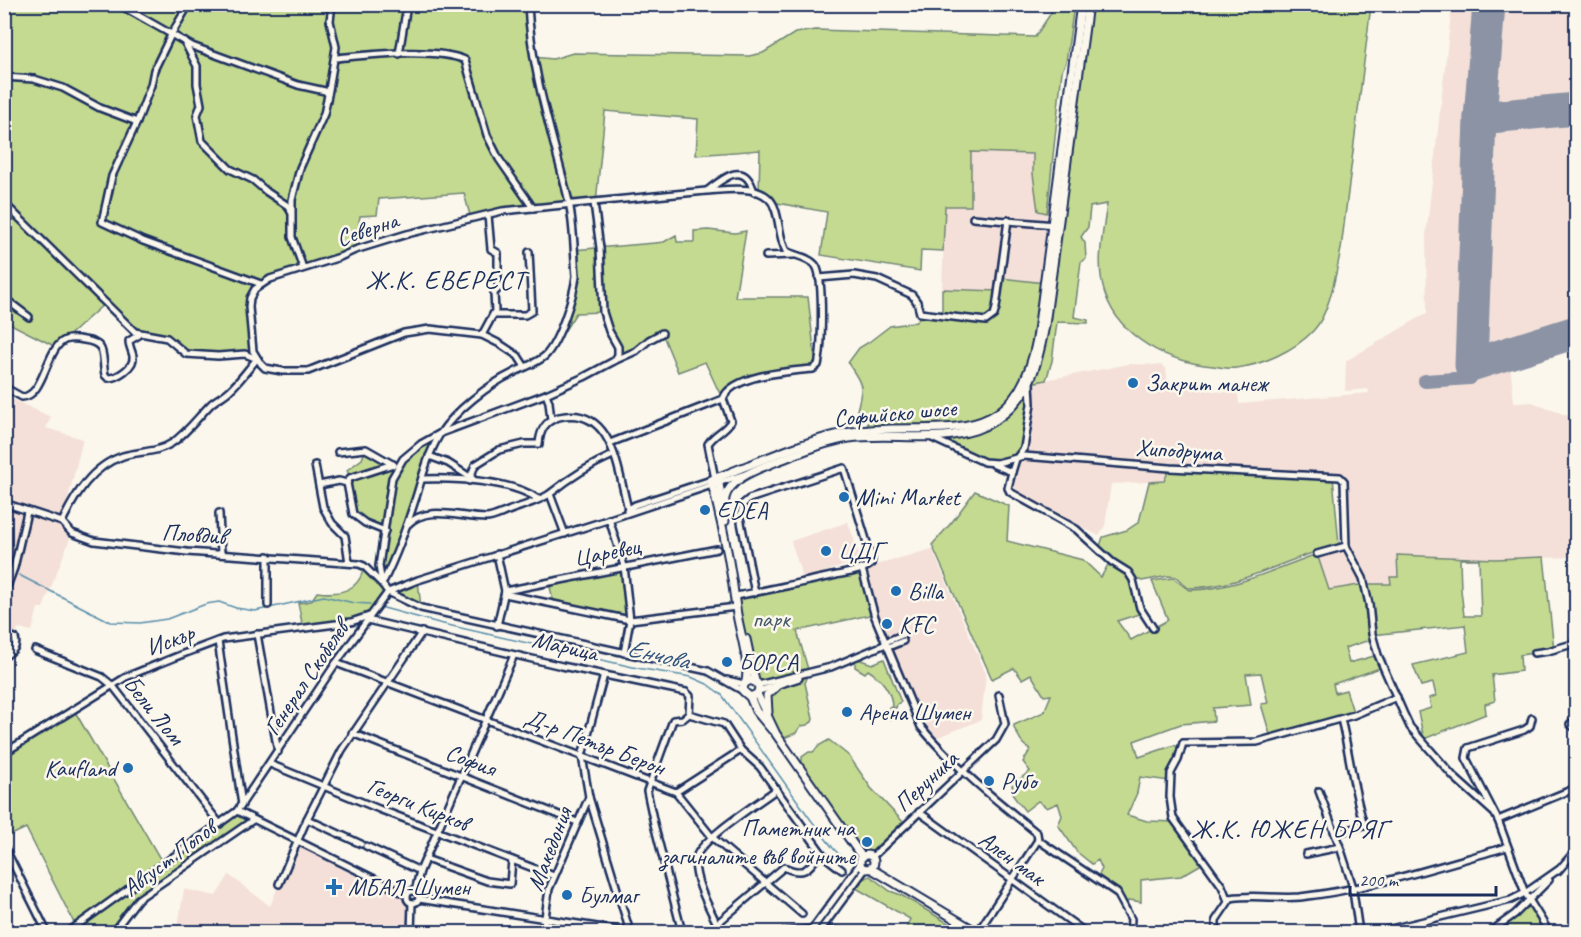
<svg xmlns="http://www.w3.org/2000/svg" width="1581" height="937" font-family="Caveat,sans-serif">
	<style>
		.built { fill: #f4e0d8 }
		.green { fill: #c4da90; stroke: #708477; stroke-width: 1.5; fill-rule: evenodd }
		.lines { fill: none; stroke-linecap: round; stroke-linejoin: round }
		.stream { stroke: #588eab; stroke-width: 1.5 }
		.taxiway { stroke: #8b93a5; stroke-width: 14 }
		.runway { stroke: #8b93a5; stroke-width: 33 }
		.minor-casing { stroke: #1b2f5e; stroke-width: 10 }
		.major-casing { stroke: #1b2f5e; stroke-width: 11 }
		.minor { stroke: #fbf7ec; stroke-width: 5 }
		.major { stroke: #fbf7ec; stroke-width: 7 }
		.poi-dot { fill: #1f6fb2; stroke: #fbf7ec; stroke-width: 2 }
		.labels { text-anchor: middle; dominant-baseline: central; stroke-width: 5; stroke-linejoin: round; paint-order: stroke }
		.street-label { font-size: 24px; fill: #1b2f5e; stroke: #fbf7ec }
		.poi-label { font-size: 24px; fill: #1b2f5e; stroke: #fbf7ec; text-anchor: start }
		.park-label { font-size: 24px; fill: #455a6a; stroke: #fbf7ec }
		.neighbourhood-label { font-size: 26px; letter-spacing: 1.5px; fill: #1b2f5e; stroke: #fbf7ec }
		.water-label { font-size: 26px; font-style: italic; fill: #34567e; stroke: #fbf7ec }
	</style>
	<rect width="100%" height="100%" fill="#fbf7ec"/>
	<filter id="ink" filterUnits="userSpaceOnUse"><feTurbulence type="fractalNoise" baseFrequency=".0167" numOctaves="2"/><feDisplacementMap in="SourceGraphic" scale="12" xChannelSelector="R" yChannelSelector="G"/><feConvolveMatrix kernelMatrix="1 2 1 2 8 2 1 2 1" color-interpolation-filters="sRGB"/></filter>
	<g filter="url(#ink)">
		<g class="built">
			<path d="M1452,5H1576V342L1510,362L1514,403L1532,402L1576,419V557L1495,559L1397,555L1398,577L1391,584H1365L1328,591L1317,554L1346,546L1344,481L1340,477L1170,468L1164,481L1111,484L1105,526L1099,536L1078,525L1076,529L1008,488L1030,383L1129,364L1161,365L1166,368L1168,385L1238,394L1239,404L1369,393L1368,389L1345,391L1346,361L1427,313L1426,235Z"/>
			<path d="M971,152L1033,154V174L1038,211L1047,213L1040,282L1001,278L999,291L942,289L945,206H971Z"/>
			<path d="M5,396L51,417L46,428L83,439L62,522L72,533L43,608H38L32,631L18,628L15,638L5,634Z"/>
			<path d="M848,522L861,560L803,579L791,541Z"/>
			<path d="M932,549L986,674L981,720L931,740L921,727L888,647L862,569Z"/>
			<path d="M297,841L407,895L408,903H412L411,932H177L184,889L216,896L229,875L270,906Z"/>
		</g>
		<g class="green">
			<path d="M5,5H528L533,57L553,59L573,53L749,56L763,53L795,33L816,30L1035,37L1051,13V5H1074L1066,62L1062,71L1047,213L1038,211L1033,174V154L971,152V206H945L943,251L921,250L920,271L821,255L827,212L772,202L759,193L760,150L696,155L698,119L605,111L596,203L502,211L471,219L464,193L379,199L377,215L360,216L355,250L260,285L250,298L253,351L257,359L245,354H186L167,338L139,335L105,303L63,341L58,348L7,322L5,327Z"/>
			<path d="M1088,5H1371L1341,249C1336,272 1330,314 1313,331C1295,350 1263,365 1236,368C1229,369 1220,367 1213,366C1168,362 1121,339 1105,294C1095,265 1103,233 1107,204L1090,207L1088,227L1081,237L1085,243L1086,259L1081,262L1074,317L1088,320V323L1057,322L1052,361L1046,380L1031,383L1024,448L1016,459L984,462L928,436L983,427L1030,383Z"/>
			<path d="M708,230L735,233L746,231L735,297H808L816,367L738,383L720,394L705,362L678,372L662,333L642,345L618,355L603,312L576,313L562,335L557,334L575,285L573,250L655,243L664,242L676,235L677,242H694V231Z"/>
			<path d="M1001,278L1045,283L1037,339L1016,395L975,424L867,431L868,420L857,410C864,384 863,386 848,363L859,348L869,342L890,326L916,322L919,319L920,313L942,315V289L998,291Z"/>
			<path d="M441,433L382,583L388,592L418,580L421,608L388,592L369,616L351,622L303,628L298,603L311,601L317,592C339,595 360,591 364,566L381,582L379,574L385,531L353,514L347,483L350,478L347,470L362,459L366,449L398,467L403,459Z"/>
			<path d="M1170,468L1333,477L1339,545C1287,557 1242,588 1188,588L1176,577L1168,576L1142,581L1135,578L1099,549L1103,537L1127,530L1139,522L1149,482L1164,481Z"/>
			<path d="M975,491L1009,506L1007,541L1083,560L1101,577L1109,563L1130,579L1139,614L1117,621L1131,640L1168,620L1152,581L1173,578L1189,590C1237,589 1273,569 1317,554L1329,590L1365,584H1391L1390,577H1398L1397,555L1495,559L1544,557L1554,650L1520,655L1521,671L1492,675L1495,701L1485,704L1486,714L1424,739L1418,712L1431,708L1429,698L1436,696L1433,683L1421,686L1413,665L1468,652L1465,625L1372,635L1373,639L1345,648L1349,663L1378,655L1383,667L1333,684L1335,693L1346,690L1354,715L1271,738L1261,704L1268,703L1261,673L1246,674L1251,705L1213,708L1214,721L1181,724L1134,741L1139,757L1175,745L1181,753L1170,781L1140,777L1137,793L1127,815L1147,821L1176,822L1199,852L1200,865L1181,876L1141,880V902L1130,900L1123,904L1117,893L1096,880L1102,869L1098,860L1092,864L1077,852L1058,825L1062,816L1058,803L1047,808L1038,801L1025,811L1014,797L1012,785L1030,771L1023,762L1030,750L1023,744L1014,728V725L1044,712L1051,695L1044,696L1031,674L1022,679L1014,668L992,679L932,545L952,522ZM1460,559H1479L1481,616H1464L1461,590Z"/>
			<path d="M624,566L630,620L554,605L549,582Z"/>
			<path d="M862,569L874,614L797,631L809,673L805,683L813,719L812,722L807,725L801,726L796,733L784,738L781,742L769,721L770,691L790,682L758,685L753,671L736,596Z"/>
			<path d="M858,659L872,664L884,659L901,702L897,704L896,708L892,707L890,720L889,707H892C892,691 881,678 868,670L865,673L855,667V661Z"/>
			<path d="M74,710L163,864L237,811L253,820L138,899L113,932H68L76,927L26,828L5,838V753Z"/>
			<path d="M829,740L849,756L871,788L906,825L872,857L867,855L862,857L798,767L802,764V757L809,752H813L820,745Z"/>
			<path d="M870,876L890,891L901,895L963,932H905L910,919L856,888L865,878Z"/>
			<path d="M1529,900L1549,932H1490Z"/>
		</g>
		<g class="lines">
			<g class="stream">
				<path d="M4,567L7,568"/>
				<path d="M19,575L111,622L140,623L167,619L206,604L219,602L236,608L255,611L324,596L354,603L370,604"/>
				<path d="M380,607L439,623L637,668L691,677L707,684L722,695L811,820L833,848L846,862"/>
			</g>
			<path class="taxiway" d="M1425,381L1470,378L1471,365"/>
			<g class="runway">
				<path d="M1489,4L1480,118L1471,365L1576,332"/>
				<path d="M1480,118L1576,109"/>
			</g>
			<g class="minor-casing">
				<g id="minor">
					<path d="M118,4L192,46L298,85L325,91L328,94"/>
					<path d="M189,4L171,35L154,70L151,85L137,122L112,176L102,222L143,241L261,284"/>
					<path d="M184,41L197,66V84L201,105L197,115L202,141L230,169L253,180L267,192L288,206L291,212"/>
					<path d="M399,54L407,5"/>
					<path d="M335,58C369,55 434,47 465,60L487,135L499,159L533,208"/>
					<path d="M4,77L34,79L63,88L100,108L137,122"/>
					<path d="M708,190C725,177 745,160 754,192"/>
					<path d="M4,203L135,332L167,338L186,354L218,356L245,354L257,359C248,369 240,381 230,390C224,396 216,399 211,404C198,417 188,432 172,443C157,453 139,451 123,456C92,466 75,495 62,522"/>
					<path d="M973,218L1055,225"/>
					<path d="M766,256L793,255"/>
					<path d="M303,268L292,237V200L300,168L324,114L329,90L336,47L330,21L332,4"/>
					<path d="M819,278L854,275L877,279L912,295L917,302L920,313L986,321L994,315L996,308L1008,220"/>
					<path d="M4,298L29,317"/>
					<path d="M493,315H525L532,311L529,252"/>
					<path d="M482,335L495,311L494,293L498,289V253L491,249L488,215"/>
					<path d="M616,360L636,351L649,340L662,333"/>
					<path d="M525,367L518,356L500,344L482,335L430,329L404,333L308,371H282L265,368L261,364L253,351L249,307L250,298L255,289L270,279L340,257L355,250L407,234L502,211L706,191C727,190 767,182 775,209C780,223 779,238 786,251C795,256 810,257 816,266C824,279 822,349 818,365L813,369C791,371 731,375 723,399L731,421C725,431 714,434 708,444L715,479"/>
					<path d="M4,387L22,397C44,397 46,348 65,340C70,338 79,339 84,340C108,343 101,356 105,375L108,378C117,378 135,367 133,356C132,351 129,346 129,341L139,335"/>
					<path d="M546,394L549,402L551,420"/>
					<path d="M932,438L984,462L997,463L1024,456L1170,468L1340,477L1344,481L1346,546L1363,578L1369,604L1372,634L1378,655L1403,712L1410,727L1454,777L1493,812"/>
					<path d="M610,443L723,399"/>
					<path d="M338,452L366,449L394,465"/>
					<path d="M429,456L448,463L473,479"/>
					<path d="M315,465L323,507L332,523L345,536L349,563"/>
					<path d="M994,465L1012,472L1016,459L1024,448L1031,404L1030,383"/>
					<path d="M1012,472L1008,488L1010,492L1076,529L1112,562L1128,572L1133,580L1140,608L1153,628"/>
					<path d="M422,479C454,478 512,480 538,499"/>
					<path d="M469,481L475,465L499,450L524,444H539C540,430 545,421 559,417C615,404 618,476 629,512"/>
					<path d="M347,483L353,514L365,523L385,531"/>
					<path d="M319,485L339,481L347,483L350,478L393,464"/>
					<path d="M550,494L565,534"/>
					<path d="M4,503L62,522L72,533L94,541L187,552L359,564L364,566L382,584C397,555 407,525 417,494C423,474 429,452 440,434C455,411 488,385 513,373C524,367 535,364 545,356C559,342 574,295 576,276C574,252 574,226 569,202C553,136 531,73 528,4"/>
					<path d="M627,510L635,505L711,480"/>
					<path d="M219,513L221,554"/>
					<path d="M609,519L624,566L630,620L624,653"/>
					<path d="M407,525C427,504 461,518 486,518C493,518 502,513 508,511C521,506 540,501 551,493C571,477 590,465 613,455"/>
					<path d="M1317,554L1346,546"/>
					<path d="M862,569L875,617L921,727C954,767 997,801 1037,833L1038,840L1117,893L1131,919L1130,932"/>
					<path d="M505,591L717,549"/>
					<path d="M388,592L382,584L379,566L392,478L403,459L421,444L441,433L546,394L584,377L614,361L618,355V347L609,331L603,312L600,248L594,203"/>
					<path d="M388,592L421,608L708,671L743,691"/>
					<path d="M505,594L630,620L736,607"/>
					<path d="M4,595L14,568L27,512"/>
					<path d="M736,596C768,590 800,583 832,576C844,573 861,572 871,564L872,559L844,468L749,499L743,504L740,517L755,593"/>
					<path d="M268,605V556"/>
					<path d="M367,620L562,666L686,692L690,696L689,714L724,724L741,750L760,767L824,856L842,870"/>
					<path d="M497,626L505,591L497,554"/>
					<path d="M4,634L15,638C18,648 12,651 4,657"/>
					<path d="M257,634L278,752"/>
					<path d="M218,641L242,805"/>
					<path d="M885,642L902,635"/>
					<path d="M888,647L903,641"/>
					<path d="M35,650L102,677L113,686L220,824"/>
					<path d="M1534,653L1548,651L1576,643"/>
					<path d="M336,663L676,792L712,837L802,914"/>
					<path d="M727,680L744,684"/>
					<path d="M758,685L831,667L886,644"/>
					<path d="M759,691L799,678"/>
					<path d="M1532,718L1530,726L1524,730L1468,748L1466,758L1498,820L1525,893L1549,932"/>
					<path d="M1570,724L1576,729"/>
					<path d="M352,733L577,822"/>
					<path d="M4,753L126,677L183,654L223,639L351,622L369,616"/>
					<path d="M270,764L379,809L554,876"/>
					<path d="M1319,791L1340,847L1352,884L1359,932"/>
					<path d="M676,792L741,750"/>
					<path d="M589,797L630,932"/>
					<path d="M237,811L407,895"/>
					<path d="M919,812L1085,932"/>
					<path d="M307,819L361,844"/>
					<path d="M1498,820L1576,788"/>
					<path d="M1335,834L1364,825C1353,790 1350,755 1341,719"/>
					<path d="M4,846L47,932"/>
					<path d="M366,846L420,871"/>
					<path d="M1306,854L1340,847"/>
					<path d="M872,857L996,740L1005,724L999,695"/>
					<path d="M426,859L487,881L510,884L512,860"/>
					<path d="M1558,871L1576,850"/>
					<path d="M279,884L307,819L342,750L422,632"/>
					<circle cx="413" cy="897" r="6"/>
					<path d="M415,891L420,871L514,655"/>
					<path d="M419,899L629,932"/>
					<path d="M1228,901L1222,886L1173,818L1170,797L1171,773L1178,760L1183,743L1257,742L1354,715L1397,697"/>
					<path d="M717,924C709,907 692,877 696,858C699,840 760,802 777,789"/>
					<path d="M832,930L842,932"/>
					<path d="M68,932L237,811L336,663L388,592L418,580L601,522L745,474"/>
					<path d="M113,932L138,899L253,820"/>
					<path d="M411,932L412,903"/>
					<path d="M543,932L549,889L589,797L582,756L604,675"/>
					<path d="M682,932L654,824L647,791L673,720L683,719L689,714"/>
					<path d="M714,932L713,927L784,867C805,877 809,868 821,852"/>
					<path d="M785,932L815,929"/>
					<path d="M810,932L860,864"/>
					<path d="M819,932L866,868"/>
					<path d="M978,932L1038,840"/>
					<path d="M1216,932V920L1231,898C1253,894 1277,899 1300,897C1371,889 1439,866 1507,847"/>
					<path d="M1378,932L1511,900L1525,893L1558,870"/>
					<path d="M1490,932L1515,914L1549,880"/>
				</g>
			</g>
			<g class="major-casing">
				<g id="major">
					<path d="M718,477L722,503"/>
					<path d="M725,521C725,514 724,505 725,498C730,478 758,469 775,462C799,453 824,442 849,438C896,431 955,448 997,419C1031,396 1038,363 1045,325L1088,4"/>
					<path d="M746,639L755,681"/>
					<path d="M746,682C750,658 739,632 736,608C731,565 722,522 711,480C754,464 800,442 845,433C931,417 1014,461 1037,339L1081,4"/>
					<path d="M757,694L776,734L862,857"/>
					<path d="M750,697L757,694L759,689L757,683L750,680L744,684L743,691L750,697L756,711L772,730"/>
					<path d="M768,712L767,695L777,686"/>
					<circle cx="867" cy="862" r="7"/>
					<path d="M870,868L977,932"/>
				</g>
			</g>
			<use href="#minor" class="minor"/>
			<use href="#major" class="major"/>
		</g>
	</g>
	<g class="poi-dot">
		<circle cx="1133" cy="383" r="6"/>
		<circle cx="844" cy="497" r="6"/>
		<circle cx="705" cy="510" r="6"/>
		<circle cx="826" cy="551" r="6"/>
		<circle cx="896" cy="591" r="6"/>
		<circle cx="887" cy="624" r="6"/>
		<circle cx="727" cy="662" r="6"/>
		<circle cx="847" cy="712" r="6"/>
		<circle cx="128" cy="768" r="6"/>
		<circle cx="989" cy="781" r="6"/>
		<circle cx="867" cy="842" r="6"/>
		<path d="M331 878h6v6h6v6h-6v6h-6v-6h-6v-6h6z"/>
		<circle cx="567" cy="895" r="6"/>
	</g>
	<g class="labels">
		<g class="street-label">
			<text transform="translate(367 229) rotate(-18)">Северна</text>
			<text transform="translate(895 413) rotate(-5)">Софийско шосе</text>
			<text transform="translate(1179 450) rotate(4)">Хиподрума</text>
			<text transform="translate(194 534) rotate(4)">Пловдив</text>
			<text transform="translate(607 552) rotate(-11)">Царевец</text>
			<text transform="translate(170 640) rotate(-21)">Искър</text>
			<text transform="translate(565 646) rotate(13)">Марица</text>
			<text transform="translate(306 678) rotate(-56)">Генерал Скобелев</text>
			<text transform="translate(154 710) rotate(51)">Бели Лом</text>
			<text transform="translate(595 742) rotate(21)">Д-р Петър Берон</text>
			<text transform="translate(471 760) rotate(21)">София</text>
			<text transform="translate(926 781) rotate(-43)">Перуника</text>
			<text transform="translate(418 804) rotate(22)">Георги Кирков</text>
			<text transform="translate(549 849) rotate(-69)">Македония</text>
			<text transform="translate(169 858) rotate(-37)">Август Попов</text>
			<text transform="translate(1012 858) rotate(36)">Ален мак</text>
		</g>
		<g class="poi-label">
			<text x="1145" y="383">Закрит манеж</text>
			<text x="856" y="497">Mini Market</text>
			<text x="717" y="510">EDEA</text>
			<text x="838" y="551">ЦДГ</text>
			<text x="908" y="591">Billa</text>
			<text x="899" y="624">KFC</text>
			<text x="739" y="662">БОРСА</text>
			<text x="859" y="712">Арена Шумен</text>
			<text x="116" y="768" text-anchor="end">Kaufland</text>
			<text x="1001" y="781">Рубо</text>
			<text x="855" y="828" text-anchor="end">Паметник на<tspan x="855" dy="28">загиналите във войните</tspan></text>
			<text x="348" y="887">МБАЛ-Шумен</text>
			<text x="579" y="895">Булмаг</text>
		</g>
		<g class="park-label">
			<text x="771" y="619">парк</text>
		</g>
		<g class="neighbourhood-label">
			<text x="446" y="280">Ж.К. ЕВЕРЕСТ</text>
			<text x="1290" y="829">Ж.К. ЮЖЕН БРЯГ</text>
		</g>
		<g class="water-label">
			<text transform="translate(658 654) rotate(13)">Енчова</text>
		</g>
	</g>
	<rect width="1581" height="937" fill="none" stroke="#fbf7ec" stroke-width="24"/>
	<rect x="12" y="12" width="1557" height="913" fill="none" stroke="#1b2f5e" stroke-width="2" filter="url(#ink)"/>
	<path d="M1350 886v9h146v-9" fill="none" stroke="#1b2f5e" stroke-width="3"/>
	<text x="1359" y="886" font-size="18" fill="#1b2f5e" stroke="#fbf7ec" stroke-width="4.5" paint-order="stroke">200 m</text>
</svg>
